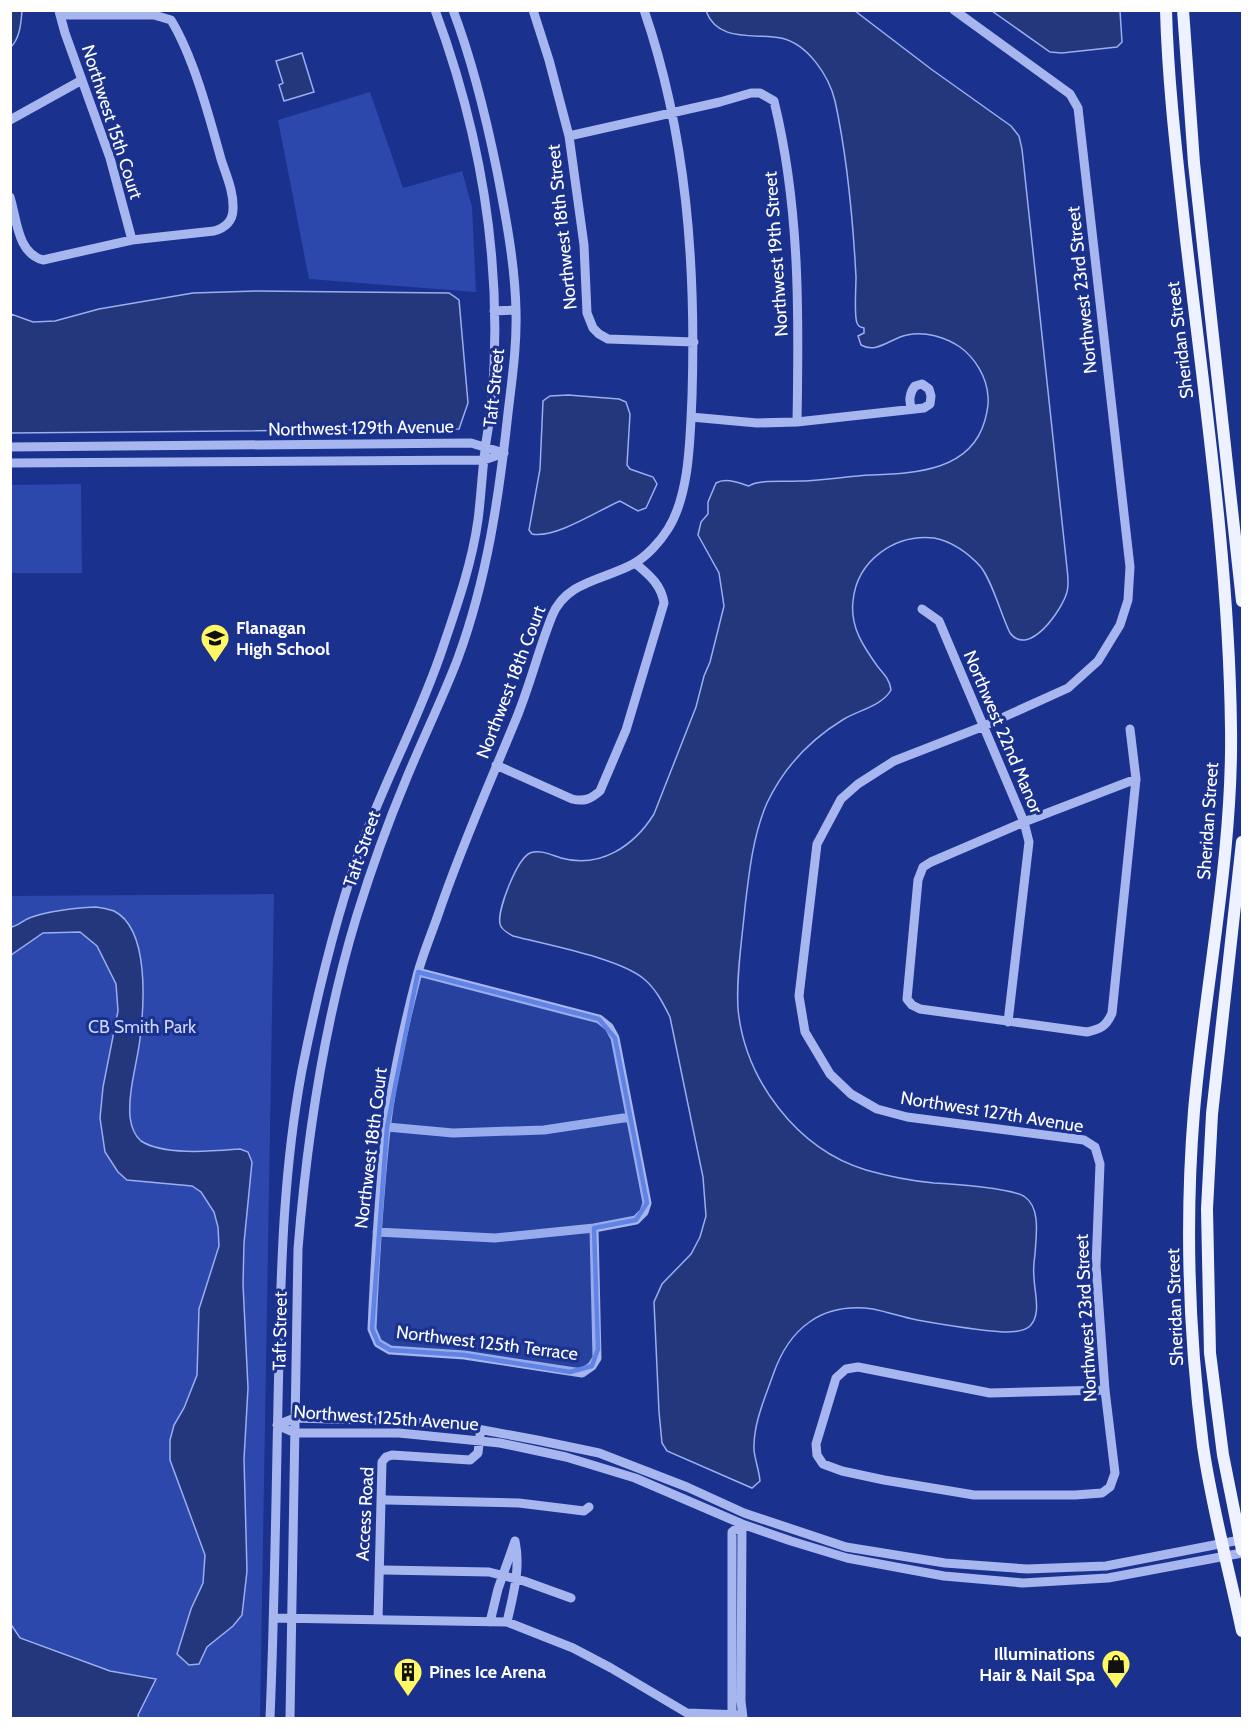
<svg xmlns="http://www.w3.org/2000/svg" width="1253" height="1729" viewBox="0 0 1253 1729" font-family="Cabin,sans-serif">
<rect width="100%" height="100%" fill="#1a318e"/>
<path fill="#2d48ac" d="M370 92 403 188 462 171 472 207 476 292 309 279 278 120Z
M81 484 82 573H11V485Z
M274 894 260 1718H11L10 896Z"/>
<path fill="#24367c" stroke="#9aaef0" stroke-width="1.5" d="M11 10 22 11C21 23 20 38 11 47Z
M706 11H855L931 69 1011 126 1019 136 1022 149 1067 568C1068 576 1069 585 1067 592 1062 610 1029 658 1010 633 1001 615 992 580 980 566 969 554 952 541 934 538 895 534 857 560 853 601 850 627 863 646 878 667 884 674 890 680 891 690 882 706 859 710 844 719 811 739 784 767 767 803 753 835 749 873 745 907 742 940 736 976 738 1009 745 1080 797 1149 866 1170 887 1176 912 1181 934 1183 952 1184 1013 1188 1025 1197 1041 1208 1036 1237 1035 1254 1034 1261 1033 1269 1034 1277 1034 1291 1042 1314 1030 1326 1023 1332 1012 1332 1003 1332 975 1330 945 1325 917 1320 902 1317 888 1312 873 1309 822 1302 789 1328 773 1375 765 1398 753 1424 754 1450 755 1460 759 1470 760 1481L752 1488 667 1451 662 1443 659 1412 654 1302 662 1284 691 1254 700 1237 706 1216 703 1177 670 1017C663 1003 656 989 644 979 619 958 547 945 513 936 508 933 501 930 500 924 497 910 517 859 530 853 540 849 551 855 561 858 600 869 634 846 654 814L696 707 704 676 710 662 724 606 719 573 698 535 701 522 708 514V502L716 483C726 477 739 483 749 486 759 479 785 482 798 481 822 481 847 476 871 475 916 473 971 471 985 420 987 412 989 405 988 397 987 377 975 358 960 347 945 337 925 331 907 335 891 338 877 354 861 345L858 336 864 333V328C860 327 859 327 857 323 854 317 856 286 856 277 853 221 847 156 835 101 829 76 808 44 781 38 754 33 718 43 706 11Z
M992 11H1120L1122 42 1117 47 1062 53 1050 52Z
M302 53 314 92 284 101 279 85 283 83 276 61Z
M257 291 449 293 459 300 468 403 459 429 11 433V314L33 322 55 321 99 309 193 293Z
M568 395 619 399 626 402 630 414 627 465 630 469 653 477 657 484 646 508 638 511 620 501C599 510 555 539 532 534L529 530 540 469 543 401 550 396Z
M96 907C101 908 109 909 114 911 150 929 144 1006 140 1039 137 1064 128 1091 130 1117 131 1125 134 1135 141 1141 164 1156 214 1151 240 1149L248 1152 252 1162 244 1243 243 1284 248 1388 244 1459 247 1571 242 1615 233 1626 207 1647 199 1664 189 1665 177 1654 191 1609 203 1583 205 1555 170 1460V1440L174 1425 184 1408 197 1375 199 1309 219 1246 218 1227 214 1212 201 1192 192 1186 127 1180 118 1172 105 1152 100 1118 103 1087 118 1011 116 984 97 946 80 932 43 933 11 955V927C19 926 24 919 32 917 53 910 74 908 96 907Z
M10 1623 20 1638 110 1671 156 1679 138 1715 139 1718H11Z"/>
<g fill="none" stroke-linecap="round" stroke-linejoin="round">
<path stroke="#a7b6ee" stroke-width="9" d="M533 10 549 60 569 136 584 245 587 313 593 328 599 334 608 339 694 342
M954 10 1070 94 1078 108 1130 567 1128 600 1120 625 1098 661 1068 688 984 726 894 761 858 784 841 799 817 844 799 996 805 1032 830 1074 851 1094 877 1109 907 1117 1084 1140 1095 1147 1100 1164 1096 1266 1105 1390 1115 1473 1110 1487 1102 1493 1075 1495H974L884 1480 842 1471 823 1464 817 1455 816 1444 836 1378 846 1369 858 1367 990 1393 1105 1390
M59 11 65 33 110 158 132 240
M10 120 82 80
M569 136 720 102 751 93H760L774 101C800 206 799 315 797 422
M10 197C17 219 17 253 43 260L132 240 214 231C225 228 233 221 233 209 234 192 226 175 221 159 209 116 194 58 171 20L154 15H61
M494 311 516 310
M691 417 757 423 797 422 924 408 930 404 931 396 929 389 922 384 915 386C910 392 908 401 912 409
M10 447 471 443 504 453
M10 463 484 460 504 453
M922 609 939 621 1024 822 1029 842 1008 1022
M1130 729 1136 779 1112 1013C1106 1027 1100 1029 1087 1032L920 1009 912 1005 907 999 918 880 923 867 931 862 1024 822 1136 779
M496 765 572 799C584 802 591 799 600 791L626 730 664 603C661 584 649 575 635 563
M387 1127 453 1133 544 1130 630 1117
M594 1228 597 1358 592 1366 582 1373 464 1355 390 1350 378 1343 372 1329C375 1262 379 1196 386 1130 392 1078 404 1026 417 976 422 956 431 935 438 915 460 850 488 787 514 724 529 689 538 651 552 616 566 581 604 580 633 564 646 557 660 542 668 529 690 494 690 437 692 397 696 266 687 135 644 10
M377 1232 495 1238 594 1228 636 1220 644 1212 647 1203 615 1038 609 1027 599 1019 418 972
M277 1425 295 1433H399L500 1443 566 1457 635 1478 742 1524 791 1541 847 1558 944 1576 1023 1583 1108 1578 1242 1553
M277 1425 295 1418 400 1421 456 1425 537 1440 599 1453 687 1487 744 1513 846 1547 945 1563 1027 1569 1106 1566 1240 1540
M386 1500 519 1503 584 1511 589 1507
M742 1524 741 1701 743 1718
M384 1570 489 1572 524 1581 571 1598
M274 1618 507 1622 573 1648 611 1668 687 1713 742 1715
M378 1620 382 1462 386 1457 392 1455 470 1460 478 1453 480 1435
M490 1622 498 1589 515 1541
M507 1622C513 1595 521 1569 515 1541
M270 1718C275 1599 276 1479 279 1359 281 1262 284 1166 302 1070 318 990 337 910 366 833 390 770 422 711 443 647 457 606 472 563 478 520 481 497 482 473 485 450 487 433 491 415 492 398 503 266 481 134 435 10
M290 1718 298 1249C307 1136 324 1023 357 915 371 870 387 825 405 782 422 740 442 700 458 658 487 579 499 497 508 413 512 379 517 346 516 311 515 264 506 218 497 171 486 117 473 63 453 10
M732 1718V1532L742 1524"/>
<path stroke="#eef1ff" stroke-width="12" d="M1166 10C1168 84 1177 158 1185 231 1204 396 1229 562 1231 728 1233 856 1205 984 1194 1111 1185 1221 1189 1337 1203 1446 1212 1508 1229 1570 1242 1631
M1183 10 1194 163 1242 601
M1242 842 1212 1114 1207 1209 1210 1353 1223 1455 1242 1550"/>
</g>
<path fill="#6183e4" fill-opacity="0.2" stroke="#6183e4" stroke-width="4.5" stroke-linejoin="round" d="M418 972 599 1019 615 1038 647 1203 636 1220 594 1228 598 1349 592 1366 570 1372 464 1355 390 1350 378 1343 372 1329 387 1127Z"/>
<defs>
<g id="school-pin" transform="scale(1.5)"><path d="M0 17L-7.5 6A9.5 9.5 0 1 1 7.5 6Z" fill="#fff764" stroke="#1a318e"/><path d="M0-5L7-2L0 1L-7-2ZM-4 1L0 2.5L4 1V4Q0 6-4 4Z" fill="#111"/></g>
<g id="shop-pin" transform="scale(1.5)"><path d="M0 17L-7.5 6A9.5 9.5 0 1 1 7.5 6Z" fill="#fff764" stroke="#1a318e"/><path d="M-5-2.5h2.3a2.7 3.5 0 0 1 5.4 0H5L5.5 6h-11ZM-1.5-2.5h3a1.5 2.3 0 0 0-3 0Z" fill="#111"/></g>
<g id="building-pin" transform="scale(1.5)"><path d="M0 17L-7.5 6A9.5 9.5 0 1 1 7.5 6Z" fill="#fff764" stroke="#1a318e"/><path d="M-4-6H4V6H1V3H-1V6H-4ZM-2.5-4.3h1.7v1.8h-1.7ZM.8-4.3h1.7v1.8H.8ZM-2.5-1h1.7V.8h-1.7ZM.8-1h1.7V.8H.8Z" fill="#111"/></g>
</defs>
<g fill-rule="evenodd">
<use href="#school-pin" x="215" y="638"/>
<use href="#shop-pin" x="1116" y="1664"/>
<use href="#building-pin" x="408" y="1672"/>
</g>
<g text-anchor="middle" stroke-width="6" stroke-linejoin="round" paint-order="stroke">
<g font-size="18" fill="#fff" stroke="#1a318e">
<text transform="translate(112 122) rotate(72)" y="6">Northwest 15th Court</text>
<text transform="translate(562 227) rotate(-96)" y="6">Northwest 18th Street</text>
<text transform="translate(776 254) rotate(-94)" y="6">Northwest 19th Street</text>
<text transform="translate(1082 290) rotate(-96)" y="6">Northwest 23rd Street</text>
<text transform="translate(1180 340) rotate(-97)" y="6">Sheridan Street</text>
<text transform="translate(494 388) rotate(-84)" y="6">Taft Street</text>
<text transform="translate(361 428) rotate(-1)" y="6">Northwest 129th Avenue</text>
<text transform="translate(511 682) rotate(-69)" y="6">Northwest 18th Court</text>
<text transform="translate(1003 732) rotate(67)" y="6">Northwest 22nd Manor</text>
<text transform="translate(1208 821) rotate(-86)" y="6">Sheridan Street</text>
<text transform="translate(362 849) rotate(-71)" y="6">Taft Street</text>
<text transform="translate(992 1112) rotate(9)" y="6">Northwest 127th Avenue</text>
<text transform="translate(371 1148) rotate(-83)" y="6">Northwest 18th Court</text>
<text transform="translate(1175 1307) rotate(-92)" y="6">Sheridan Street</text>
<text transform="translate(1086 1318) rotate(-93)" y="6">Northwest 23rd Street</text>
<text transform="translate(280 1331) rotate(-89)" y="6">Taft Street</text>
<text transform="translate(487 1343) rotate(7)" y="6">Northwest 125th Terrace</text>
<text transform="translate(386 1418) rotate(4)" y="6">Northwest 125th Avenue</text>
<text transform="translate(365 1514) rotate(-87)" y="6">Access Road</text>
</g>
<g font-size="18" font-weight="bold" fill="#fff" stroke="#1a318e" text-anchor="start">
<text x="236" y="634">Flanagan<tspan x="236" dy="21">High School</tspan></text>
<text x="1095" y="1660" text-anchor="end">Illuminations<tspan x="1095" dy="21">Hair &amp; Nail Spa</tspan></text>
<text x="429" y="1678">Pines Ice Arena</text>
</g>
<g font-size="18" fill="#cdd7fa" stroke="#1a318e">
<text x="142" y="1033">CB Smith Park</text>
</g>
</g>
<rect width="1253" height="1729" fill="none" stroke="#ffffff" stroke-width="24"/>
</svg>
